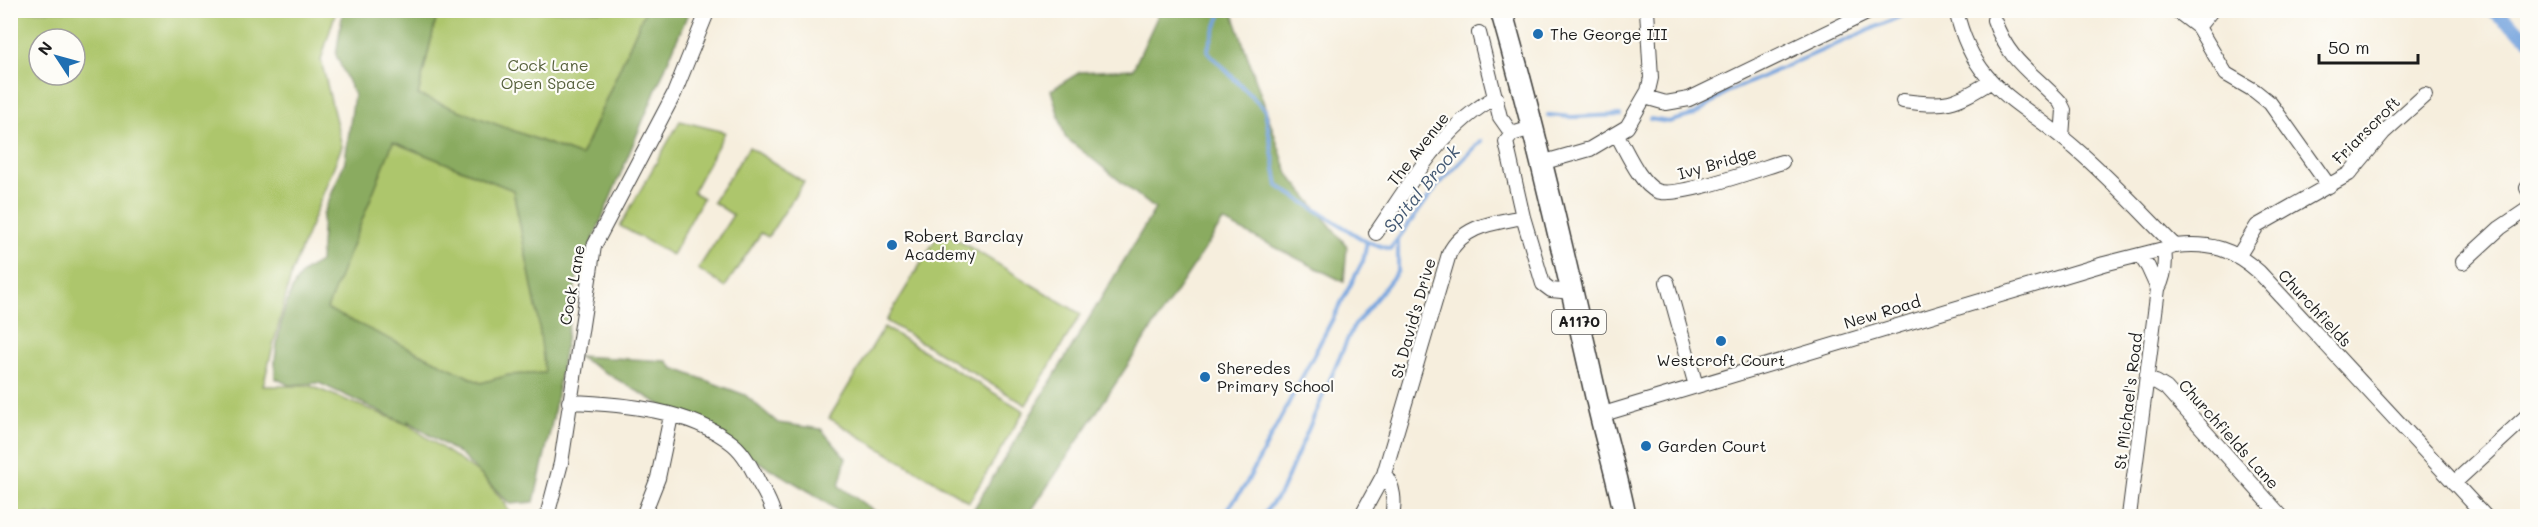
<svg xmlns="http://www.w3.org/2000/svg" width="2538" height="527" viewBox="0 0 2538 527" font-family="Mali,sans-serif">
<rect width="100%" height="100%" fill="#fdfcf7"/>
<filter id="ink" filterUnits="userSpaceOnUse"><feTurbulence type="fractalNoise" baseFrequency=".0167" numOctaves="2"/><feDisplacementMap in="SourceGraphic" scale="12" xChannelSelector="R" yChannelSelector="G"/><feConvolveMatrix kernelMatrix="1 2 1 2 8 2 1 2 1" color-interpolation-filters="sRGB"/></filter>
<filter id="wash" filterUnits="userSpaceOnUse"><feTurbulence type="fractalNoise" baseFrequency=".008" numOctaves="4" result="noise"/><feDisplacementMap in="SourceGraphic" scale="24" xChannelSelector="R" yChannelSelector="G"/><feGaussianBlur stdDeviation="1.35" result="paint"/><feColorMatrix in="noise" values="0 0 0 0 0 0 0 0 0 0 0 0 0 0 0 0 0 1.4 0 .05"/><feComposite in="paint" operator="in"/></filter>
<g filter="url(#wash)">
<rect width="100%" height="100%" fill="#f6eedd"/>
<path fill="#adc66c" stroke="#647144" stroke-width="1.5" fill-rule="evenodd" d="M10 11H336L321 60 342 146 292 272 263 386H311L409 425 481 475 505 503 510 516H11ZM39 39H75V75H39Z
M438 11H645L581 156 418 95Z
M680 121 725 132 693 192 703 198 672 255 620 226Z
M393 142 513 190 537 311 546 373 509 375 481 383 326 309Z
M749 147 804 182 768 237 761 233 725 287 698 269 733 215 713 202Z
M941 230 1081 314 1026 405 886 321Z
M884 327 1024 411 969 502 829 418Z"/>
<path fill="#8aab60" stroke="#53643e" stroke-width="1.5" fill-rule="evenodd" d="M343 11H438L418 95 581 156 645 11H689L576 280 553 418 534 502 510 504 461 455 408 421 409 425 319 383 289 385 275 378C273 352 284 295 301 275 305 269 314 266 320 262L323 215 345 161 354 95 336 55ZM393 142 513 190 537 311 545 373 509 375 481 383 327 309Z
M1160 11H1232L1288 174 1347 246 1344 282 1223 221 1028 516H845L812 493 577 356 667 361 673 368 745 395 778 423 821 429 846 458 839 486 877 513 972 512 1155 209 1065 137 1051 90 1080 72 1133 69Z"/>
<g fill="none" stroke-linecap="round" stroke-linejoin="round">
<path stroke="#76a4de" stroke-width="4" d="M1222 10 1207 51 1265 110 1278 186 1367 242 1390 249 1438 185 1481 141
M10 23 15 10
M1548 115 1572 117 1620 115
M1650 119 1668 122 1694 115 1727 92 1915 10
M1222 516 1245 486 1363 261 1367 242
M1262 516 1281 492 1352 329 1398 271V239"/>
<path stroke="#76a4de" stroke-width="14" d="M2492 10 2528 38"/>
</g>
</g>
<g filter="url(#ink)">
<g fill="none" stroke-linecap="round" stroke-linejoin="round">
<g stroke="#3d3c39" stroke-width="16">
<path id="minor" d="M1956 10C1974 91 2021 100 2076 149 2111 179 2142 213 2175 246 2211 242 2233 249 2259 272L2485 516
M2176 10 2198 27 2226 74 2255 91 2270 103 2329 186
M1994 20C2009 62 2032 72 2060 102L2064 110 2062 137
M2198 27 2212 10
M1479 33 1500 117 1512 134
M1645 97 1666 103 1689 99 1873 10
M1903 101C1945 107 1955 104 1990 82
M1532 128 1512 134 1506 142 1523 217 1543 284 1551 290 1572 292
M1617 135C1626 150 1640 184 1657 191 1676 199 1759 169 1782 162
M1541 163 1590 149 1627 127 1648 91 1651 78 1647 10
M2527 188 2528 190
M1376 233C1410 184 1442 126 1496 97
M2140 255 2148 267 2158 289
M2239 255 2257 226 2349 174 2384 132 2425 95
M2463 262 2500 228 2528 209
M1667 282 1696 386
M2147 380 2156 382 2166 388 2281 516
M569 402C622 404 690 409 733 444 745 454 752 469 759 483 765 493 772 505 774 516
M1600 415 2104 264 2175 246
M2454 483 2528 415
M547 516 561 463 594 246 674 94 708 10
M643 516 658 478 671 416
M1361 516 1384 474
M1392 516C1395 503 1394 485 1384 474L1449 254C1463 225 1494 223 1523 217
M2129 516 2158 289C2165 276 2166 263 2164 249"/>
</g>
<g stroke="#3d3c39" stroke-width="24">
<path id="primary" d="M1501 10C1537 137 1566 264 1595 392 1604 434 1617 474 1625 516"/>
</g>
<use href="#minor" stroke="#fff" stroke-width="14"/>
<use href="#primary" stroke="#fff" stroke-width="21"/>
</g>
</g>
<g fill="#1f6fb2" stroke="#fdfcf7" stroke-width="2">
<circle cx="1538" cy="34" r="6"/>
<circle cx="892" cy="245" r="6"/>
<circle cx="1721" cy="341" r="6"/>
<circle cx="1205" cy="377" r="6"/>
<circle cx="1646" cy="446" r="6"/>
</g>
<g text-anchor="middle" stroke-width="4.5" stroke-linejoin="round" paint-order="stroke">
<rect fill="#fdfcf7" stroke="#605f5e" stroke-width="1.5" x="1552" y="310" width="54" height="24" rx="4.5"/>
<g font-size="15" font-weight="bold" fill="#1c1c1c">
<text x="1579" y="327">A1170</text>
</g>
<g font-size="16" fill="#1c1c1c" stroke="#fdfcf7" text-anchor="start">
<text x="1550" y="40">The George III</text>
<text x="904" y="242">Robert Barclay<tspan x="904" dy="18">Academy</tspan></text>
<text x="1721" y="366" text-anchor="middle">Westcroft Court</text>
<text x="1217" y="374">Sheredes<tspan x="1217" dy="18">Primary School</tspan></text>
<text x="1658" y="452">Garden Court</text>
</g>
<g font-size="16" fill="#56603c" stroke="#fdfcf7">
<text x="548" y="71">Cock Lane<tspan x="548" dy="18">Open Space</tspan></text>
</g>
<g font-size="16" fill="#1c1c1c" stroke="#fdfcf7">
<text transform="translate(2366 130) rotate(-45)" y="6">Friarscroft</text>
<text transform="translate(1418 149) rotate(-52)" y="6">The Avenue</text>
<text transform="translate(1717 163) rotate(-16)" y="6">Ivy Bridge</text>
<text transform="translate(572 285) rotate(-80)" y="6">Cock Lane</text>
<text transform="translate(2315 308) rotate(47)" y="6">Churchfields</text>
<text transform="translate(1882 312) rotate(-17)" y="6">New Road</text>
<text transform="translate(1413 318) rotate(-74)" y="6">St David's Drive</text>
<text transform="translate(2128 401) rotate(-83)" y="6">St Michael's Road</text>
<text transform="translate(2229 434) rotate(48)" y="6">Churchfields Lane</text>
</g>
<g font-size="18" font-style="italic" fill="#445973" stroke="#fdfcf7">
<text transform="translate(1422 189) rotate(-50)" y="6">Spital Brook</text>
</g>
</g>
<rect width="2538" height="527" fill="none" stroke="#fdfcf7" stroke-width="36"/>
<g transform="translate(57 57) rotate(306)"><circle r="28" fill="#fdfcf7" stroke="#a3a29f" stroke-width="1.5"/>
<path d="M0-4.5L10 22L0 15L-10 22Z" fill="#1f6fb2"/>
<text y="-9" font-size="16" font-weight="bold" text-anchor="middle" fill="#1c1c1c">N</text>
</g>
<path d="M2319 54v9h99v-9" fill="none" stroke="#1c1c1c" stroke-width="3"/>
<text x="2328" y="54" font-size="18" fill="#1c1c1c" stroke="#fdfcf7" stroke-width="4.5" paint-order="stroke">50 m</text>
</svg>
